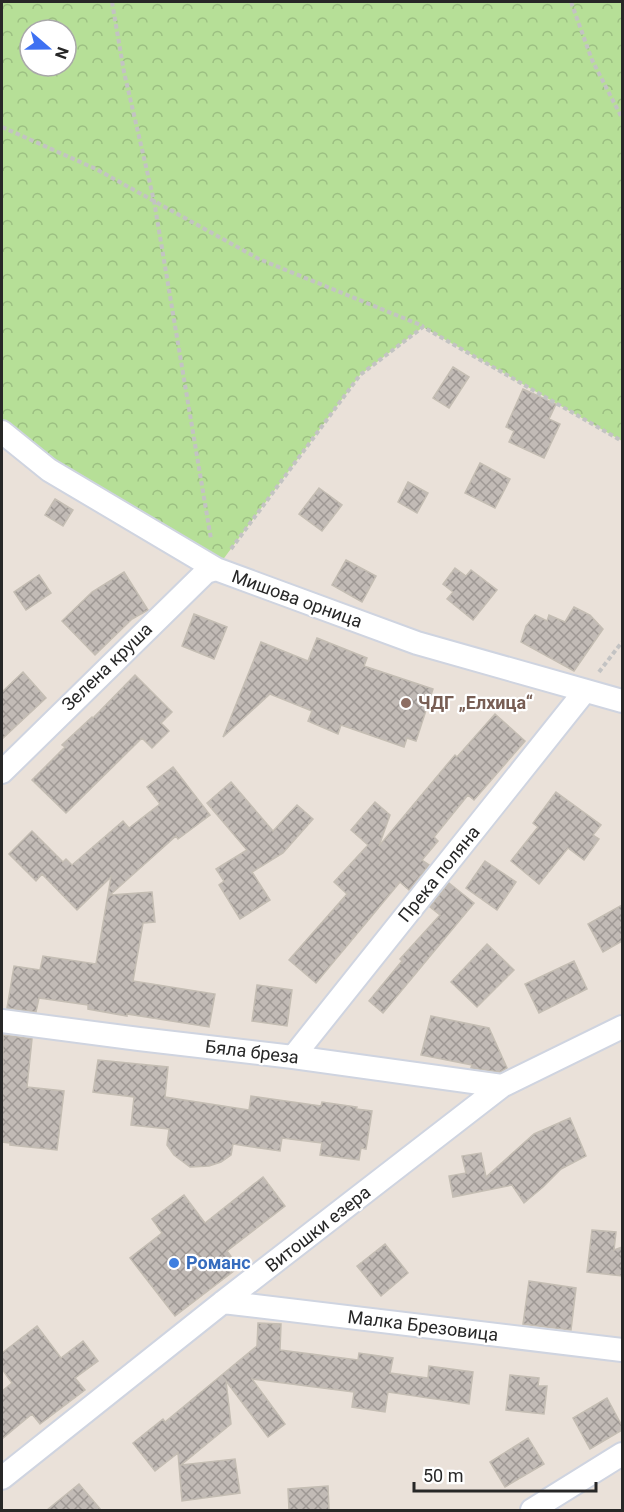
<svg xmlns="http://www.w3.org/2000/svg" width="624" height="1512" viewBox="0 0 624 1512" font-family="Roboto,sans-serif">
<defs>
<pattern id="forest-crowns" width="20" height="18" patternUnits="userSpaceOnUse" patternTransform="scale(1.5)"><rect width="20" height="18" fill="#b6df97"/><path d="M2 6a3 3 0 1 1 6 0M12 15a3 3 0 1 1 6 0" fill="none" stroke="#9cbf82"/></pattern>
<pattern id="building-cross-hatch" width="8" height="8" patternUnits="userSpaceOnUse" patternTransform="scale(1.5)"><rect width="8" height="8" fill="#c2bbb6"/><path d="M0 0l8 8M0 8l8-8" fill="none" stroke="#9e9894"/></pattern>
</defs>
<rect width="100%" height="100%" fill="#eae1d9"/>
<path fill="url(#forest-crowns)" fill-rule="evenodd" d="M2 2H622V441L423 327 360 375 216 569 2 432ZM30 30H66V66H30Z"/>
<path fill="url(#building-cross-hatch)" stroke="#c4bdb3" stroke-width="1.5" d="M453 367 469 377 449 408 433 398Z
M523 389 556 404 549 419 560 424 544 458 509 442 514 431 506 427Z
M480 463 510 479 495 508 465 493Z
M408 482 428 493 417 513 398 502Z
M319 488 342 505 322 531 299 514Z
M55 499 73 510 63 526 45 515Z
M346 560 376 576 362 602 332 585Z
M455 568 466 576 471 570 497 590 473 620 447 599 453 592 443 584Z
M124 572 148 610 132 619 95 655 62 621 92 592Z
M39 575 51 593 26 610 14 592Z
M574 607 590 615 603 629 574 671 521 642 526 626 535 615 547 621 549 615 565 622Z
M194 614 227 627 214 659 182 646Z
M317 638 367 658 364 666 433 689 416 741 407 738 404 747 341 725 338 734 308 721 312 711 270 694 223 737 261 642 308 661Z
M23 672 46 698 2 739V692Z
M135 675 172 712 161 723 169 731 152 748 142 738 66 813 32 780 65 747 62 745 92 717 93 718Z
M495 714 525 741 474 800 468 795 434 837 438 841 422 860 429 865 409 890 400 882 316 983 289 960 347 894 334 882 368 845 351 830 375 802 390 815 379 846 455 755 457 757Z
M173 767 210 815 178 839 176 836 110 895 152 892 155 922 143 923 133 981 215 994 209 1027 127 1014V1016L88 1009V1005L39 998 36 1012 7 1008 14 966 40 970 43 956 96 964 111 877 77 910 42 874 36 881 9 854 32 831 63 862 66 859 72 865 123 821 129 828 160 804 147 787Z
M231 782 273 831 297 805 313 819 283 853 252 872 270 900 240 919 219 885 224 881 216 869 247 850 207 803Z
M556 792 601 825 593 835 599 839 584 860 568 848 539 884 511 861 538 827 533 823Z
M485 861 516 882 497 910 466 888Z
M449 883 474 903 383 1013 369 1001 402 961 400 959 440 915 430 907Z
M622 905V941L603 952 588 924Z
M487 944 514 970 477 1007 451 982Z
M574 961 587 989 539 1013 525 984Z
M257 985 292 990 287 1026 252 1021Z
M431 1016 489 1028 507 1068 500 1072 471 1068 472 1065 421 1055Z
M3 1035 32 1039 27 1087 64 1091 57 1150 10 1145V1143L2 1142Z
M98 1060 168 1067 165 1097 249 1110 251 1096 321 1106 322 1102 357 1107 356 1109 372 1111 366 1149 361 1148 359 1160 320 1155 322 1143 282 1138 280 1151 233 1144 231 1155 221 1162 209 1166 190 1167 174 1155 167 1145 169 1129 131 1125 134 1097 93 1092Z
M570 1118 586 1156 561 1169 543 1187 524 1203 512 1185 453 1197 449 1176 466 1173 462 1156 481 1153 486 1177 534 1134Z
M263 1177 285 1206 227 1251 239 1267 175 1316 130 1258 162 1233 152 1219 184 1195 205 1223Z
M592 1230 616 1232 614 1250 622 1247V1276L587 1272Z
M385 1244 408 1273 381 1296 357 1266Z
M529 1281 576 1288 571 1330 523 1324Z
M258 1323 281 1324 280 1350 358 1360 359 1353 393 1358 390 1373 428 1378 429 1366 473 1372 469 1404 388 1392 385 1412 352 1407 354 1392 252 1379 285 1424 268 1437 226 1381 231 1424 181 1465 235 1459 240 1493 182 1501 178 1453 155 1471 133 1443 163 1419 165 1422 257 1346Z
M37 1326 61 1358 83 1341 98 1361 75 1378 85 1390 40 1424 32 1414 2 1439V1391L12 1383 2 1369V1353Z
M510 1375 539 1378 538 1386H547L544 1414 506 1410Z
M607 1398 622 1426V1430L590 1449 573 1418Z
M528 1438 544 1464 505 1487 490 1462Z
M79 1484 101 1510H47Z
M328 1486 329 1510H289L288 1489Z"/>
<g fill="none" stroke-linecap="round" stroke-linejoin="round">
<g stroke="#cfd4e0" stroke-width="26">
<path id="street" d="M2 432 49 470 216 569 417 643 622 701
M2 772 206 572 216 569
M2 1021 139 1039 293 1057 502 1086
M293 1057 585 691
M223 1302 622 1350
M2 1478 223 1302 502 1086 622 1027
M532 1510 622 1454"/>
</g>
<path stroke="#c3c3c3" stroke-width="4" stroke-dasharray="4.5 3" stroke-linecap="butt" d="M112 2 124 72 154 201 211 539
M571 2 592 60 622 118
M2 127 96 169 259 259 423 326
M231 549 360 375 423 327 622 441
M599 672 622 642"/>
<use href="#street" stroke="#fff" stroke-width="22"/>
</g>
<circle fill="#8d6e63" stroke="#fff" stroke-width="2" cx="406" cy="703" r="6"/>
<circle fill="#3f7fe0" stroke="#fff" stroke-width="2" cx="174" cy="1263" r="6"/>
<g text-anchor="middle" stroke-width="4.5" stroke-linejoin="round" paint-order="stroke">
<g font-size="18" fill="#272727" stroke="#fff">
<text transform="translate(297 599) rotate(20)" y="6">Мишова орница</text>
<text transform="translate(107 667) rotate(-44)" y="6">Зелена круша</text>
<text transform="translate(439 874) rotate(-51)" y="6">Прека поляна</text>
<text transform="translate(252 1052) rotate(7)" y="6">Бяла бреза</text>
<text transform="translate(318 1229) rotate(-38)" y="6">Витошки езера</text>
<text transform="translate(423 1326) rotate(7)" y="6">Малка Брезовица</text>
</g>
<g font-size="18" font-weight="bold" fill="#785e54" stroke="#fff" text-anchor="start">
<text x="418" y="709">ЧДГ „Елхица“</text>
</g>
<g font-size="18" font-weight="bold" fill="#366cbe" stroke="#fff" text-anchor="start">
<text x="186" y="1269">Романс</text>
</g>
</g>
<rect width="624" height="1512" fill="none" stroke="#272727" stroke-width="6"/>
<g transform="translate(48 48) rotate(110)"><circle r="28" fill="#ffffff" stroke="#a9a9a9" stroke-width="1.5"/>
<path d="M0-4.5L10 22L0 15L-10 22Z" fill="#3e71f2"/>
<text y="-9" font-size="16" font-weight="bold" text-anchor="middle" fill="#272727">N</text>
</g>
<path d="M414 1482v9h182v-9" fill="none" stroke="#272727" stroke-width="3"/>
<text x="423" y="1482" font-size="18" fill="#272727" stroke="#ffffff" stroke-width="4.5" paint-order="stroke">50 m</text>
</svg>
